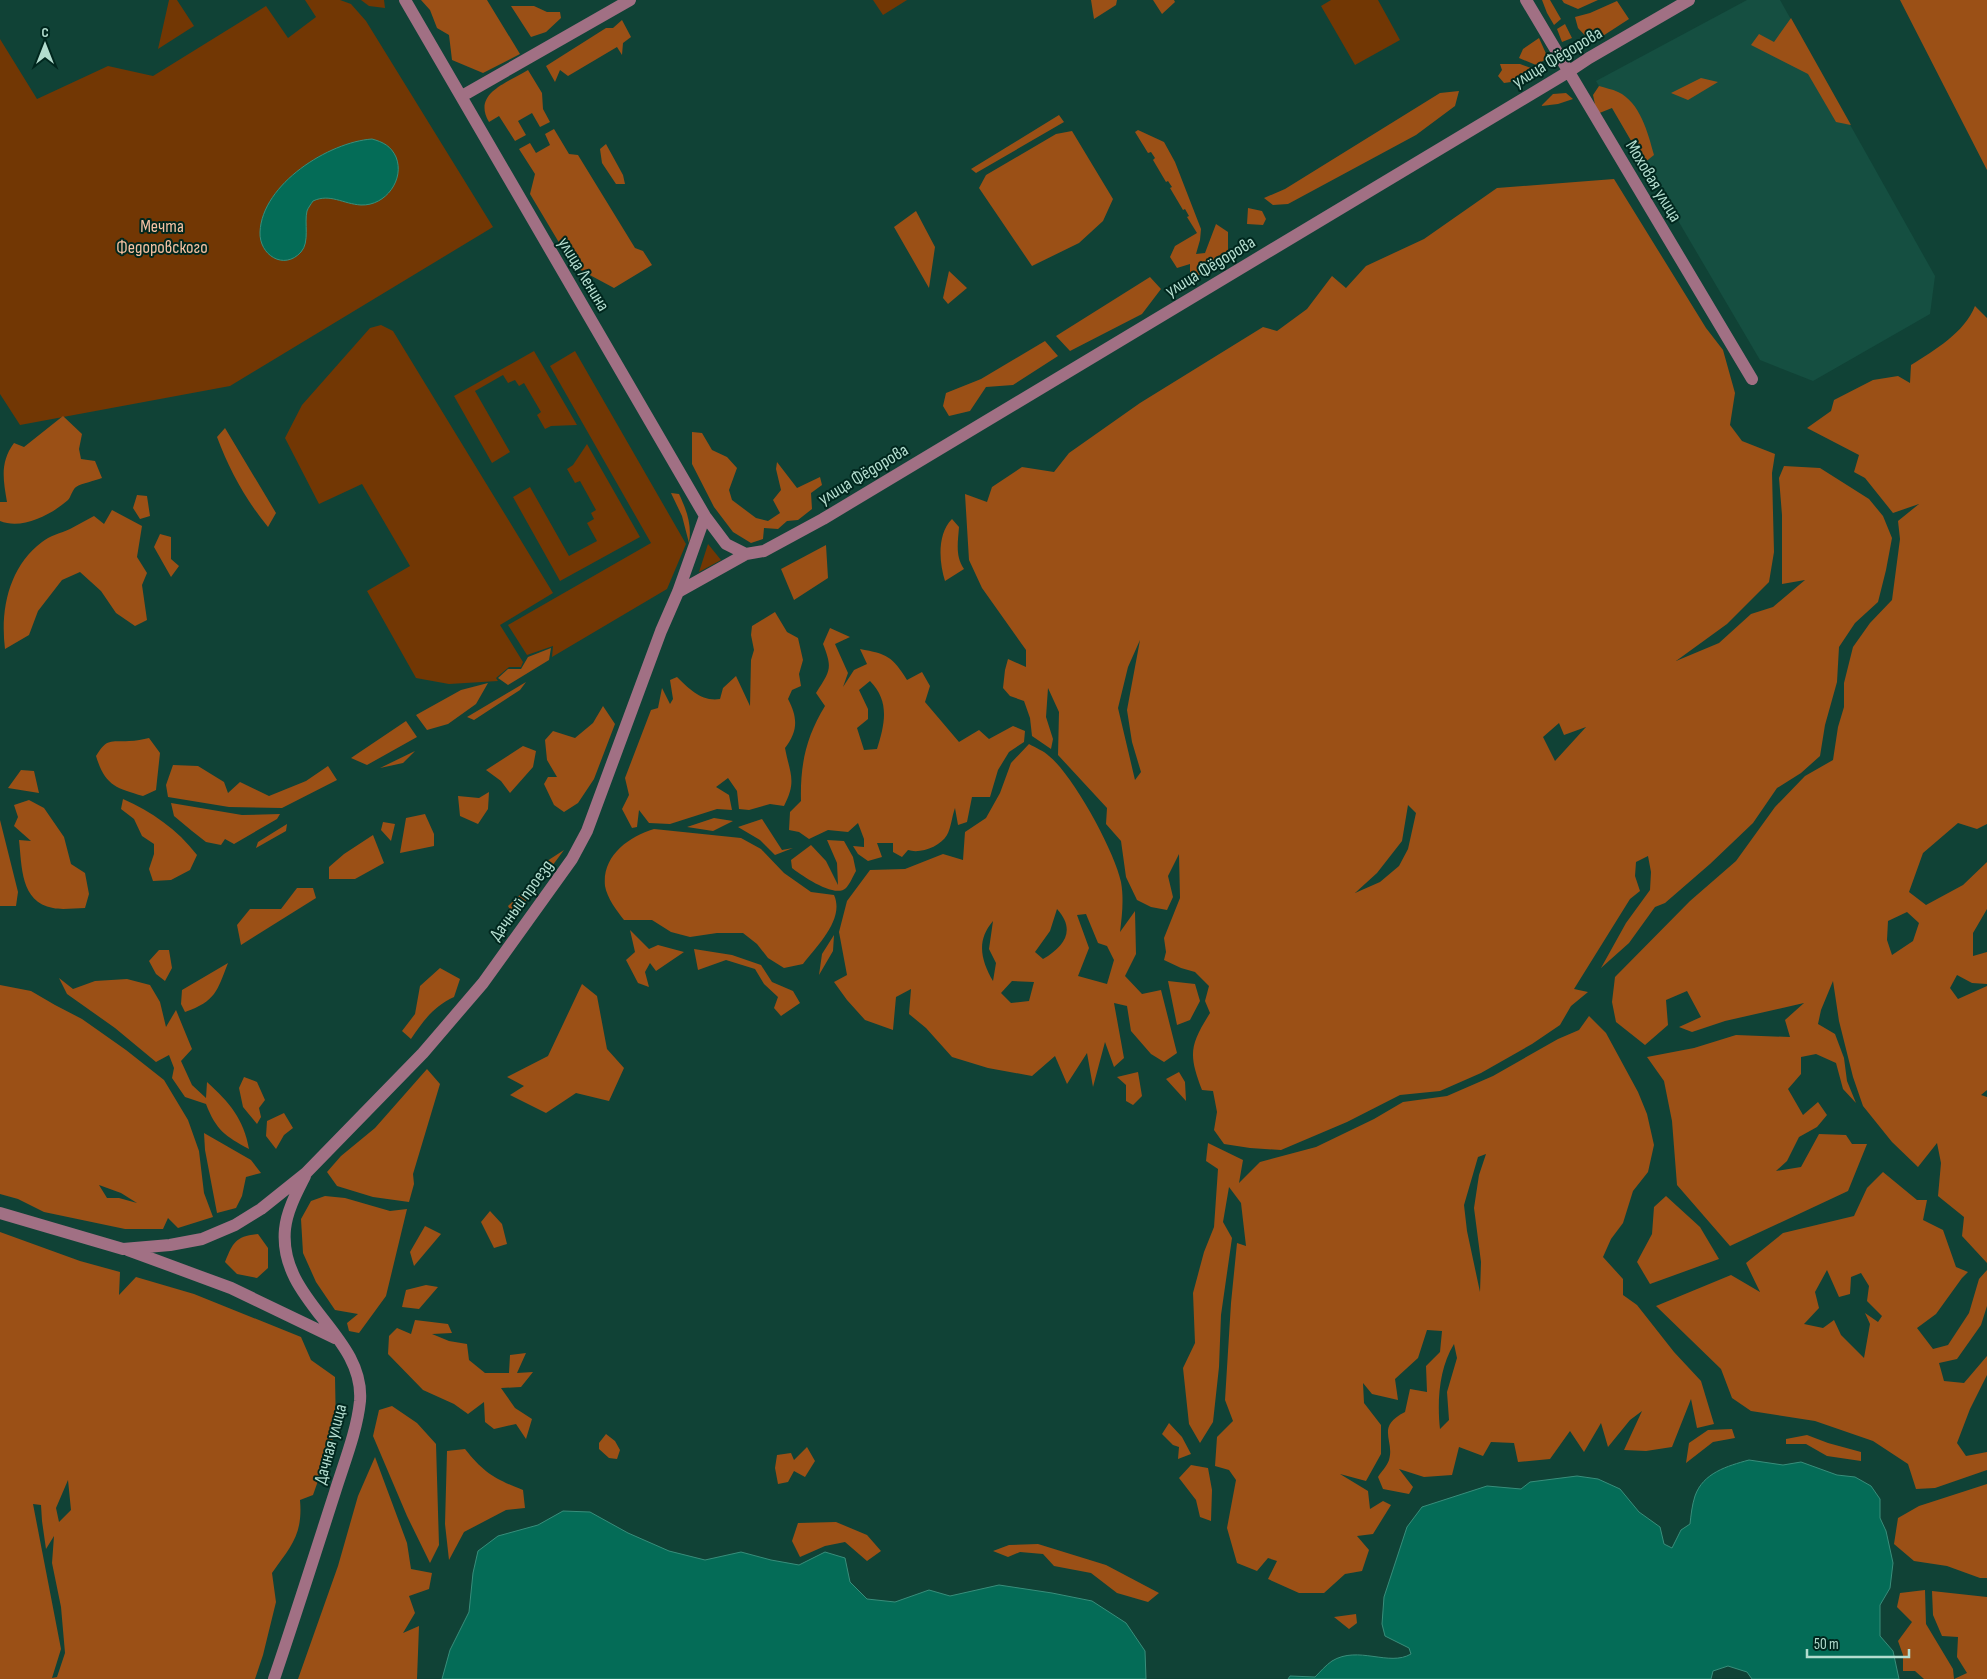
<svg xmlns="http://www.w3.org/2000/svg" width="1987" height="1679" viewBox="0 0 1987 1679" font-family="'Sofia Sans Condensed',sans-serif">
<rect width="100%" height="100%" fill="#104236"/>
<path fill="#154f41" d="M1747 0H1780L1935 276 1930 314 1813 381 1760 360 1596 81Z"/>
<path fill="#723704" d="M169 0H177L194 26 158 49Z
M305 0H340L351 4 366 21 493 227 230 386 20 425 0 394V39L37 99 108 66 153 76 266 6 288 38 316 17Z
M361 0H384L385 8 369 6Z
M873 0H907L883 15Z
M1331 0H1378L1400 40 1355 65 1321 6Z
M381 325 393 331 553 593 500 625 523 662 521 667H509L496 678 498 681 449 684 416 678 367 591 410 566 362 484 319 504 285 438 302 405 370 328Z
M534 351 577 425 551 426 545 429 537 415 541 412 524 383 519 386 515 380 508 383 503 375 475 391 510 452 492 463 454 396Z
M575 351 686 544 667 589 552 657 553 646 527 655 508 625 651 543 550 366Z
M587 444 640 537 560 581 513 497 530 487 569 556 597 541 587 523 594 519 591 513 596 510 580 481 575 483 567 469 573 465Z
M708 544 721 560 699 572Z"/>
<path fill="#9b5016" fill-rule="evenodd" d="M421 0H487L520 54 483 73 452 60 449 35 437 28 430 10Z
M1091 0H1117L1116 5 1094 19Z
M1153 0H1174L1175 2 1162 14Z
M1542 0H1550L1561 19 1554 25 1547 13Z
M1562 0H1598L1578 9 1564 3Z
M1900 0H1987V170Z
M1617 1 1629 19 1592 43 1578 28 1575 17 1590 13Z
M511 6H534L547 12H560L561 18 546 32 531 37Z
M1791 18 1851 125 1836 122 1808 74 1751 45 1759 34 1774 42Z
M622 20 631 37 623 43 622 55 617 47 568 76 560 70 555 82 546 66 606 28H613Z
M1565 24 1572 38 1562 42 1557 29Z
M1539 38 1548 58 1536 65 1519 58 1523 49Z
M1500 64H1520L1531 68 1511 82 1504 83 1498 76 1502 70Z
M528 70 542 93 543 109 550 122 540 127 532 113 518 121 526 135 515 141 499 116 489 122C472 93 507 83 528 70Z
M1701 78 1718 82 1688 100 1671 93Z
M1599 86C1605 88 1612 89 1618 92 1640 102 1648 133 1654 155L1644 163 1612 108 1597 114 1593 95Z
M1459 91 1455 106 1416 135 1288 204 1273 205 1264 198 1285 189 1440 93Z
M1566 93 1573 99 1558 104 1541 106 1553 94Z
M1059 115 1064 122 976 173 971 169Z
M554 129 569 154 578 155 635 248 643 251 652 265 614 288 573 266 530 194 535 174 519 149 530 143 536 153 550 145 545 134Z
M1138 130 1164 142 1175 162 1201 229 1200 240 1196 254 1205 253 1216 224 1228 232V258L1206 273 1190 278V264L1177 268 1170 257 1175 246 1197 233 1187 217 1189 216 1185 209 1183 210 1170 188 1172 187 1168 181 1166 182 1153 160 1155 158 1151 152 1148 153 1135 132Z
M1072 131 1113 199 1103 221 1079 243 1032 266 979 188 986 175 1056 134Z
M606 144 623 175 625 184H616L602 163 600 149Z
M1614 179 1706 328 1723 350 1735 393 1730 425 1742 441 1775 454 1772 473 1774 552 1769 582 1727 624 1676 661 1719 643 1751 614 1773 607 1805 580 1782 584V515L1779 478 1784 466 1820 468 1869 499 1883 516 1892 538 1886 570 1878 602 1855 623 1839 647 1837 682 1825 725 1820 756 1801 773 1777 788 1753 823 1710 864 1665 903 1655 907 1629 943 1601 968 1626 923 1650 890 1651 872 1648 856 1636 862 1635 876 1640 891 1630 899 1574 989 1588 992 1571 1006 1560 1025 1532 1044 1481 1073 1440 1091 1400 1095 1347 1122 1281 1150 1250 1148 1224 1144 1214 1130 1217 1112 1213 1091 1202 1090C1188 1054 1190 1045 1210 1013L1205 1001 1209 986 1195 972 1181 968 1164 960 1166 952 1164 938 1180 898 1179 854 1168 876 1173 897 1167 910 1151 907 1137 900 1126 877 1121 841 1106 824 1107 808 1058 755 1059 712 1048 688 1046 717 1053 739 1051 749 1032 736 1030 718 1024 701 1010 696 1003 688 1005 670 1008 659 1026 667V650L982 588 969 560 965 494 987 502 992 487 1022 467 1054 472 1069 453 1140 403 1263 327 1277 331 1307 309 1332 276 1346 288 1366 266 1424 239 1497 188ZM1140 640 1127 710 1132 742 1141 772 1135 780 1118 708 1128 667ZM1559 723 1564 735 1586 727 1555 761 1543 737ZM1408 805 1416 813 1408 849 1399 866 1380 882 1355 893 1377 873 1402 841Z
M1248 208 1262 211 1266 219 1263 225 1247 224Z
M916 211 935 247 929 288 894 227Z
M949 271 967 288 948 304 943 298Z
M1150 277 1161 289 1142 314 1070 351 1056 336Z
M1975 306 1987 318V824L1977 829 1958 823 1923 853 1909 892 1926 905 1963 885 1987 862V909L1973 933V956L1987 952V984L1972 983 1957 975 1950 988 1958 999 1987 986V1090L1981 1095 1987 1097V1263L1962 1236 1964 1217 1938 1196 1941 1163 1937 1143 1918 1167 1892 1142 1863 1106 1853 1077 1839 1021 1833 981 1821 1010 1818 1024 1835 1034 1844 1058 1847 1081 1856 1103 1843 1089 1836 1063 1816 1054 1801 1057V1074L1788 1089 1803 1115 1818 1102 1827 1115 1817 1127 1799 1137 1787 1161 1776 1171 1801 1167 1819 1134 1846 1135 1852 1144H1867L1848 1191 1730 1246 1677 1185 1672 1121 1664 1081 1647 1057 1694 1048 1736 1035 1790 1037 1785 1020 1804 1003 1725 1021 1692 1032 1679 1027 1701 1017 1687 991 1666 1000 1668 1025 1645 1045 1616 1022 1612 1002 1615 977 1690 901 1736 861 1775 807 1805 776 1833 760 1838 727 1844 707V683L1853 647 1870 623 1892 600 1900 539 1898 521 1919 504 1893 513 1865 478 1854 472 1859 455 1807 428 1831 411 1834 400 1873 380 1898 376 1910 383 1911 365C1935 350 1964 333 1975 306ZM1907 912 1919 923 1913 941 1892 955 1887 940 1888 921Z
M1045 341 1058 356 1013 385 986 387 970 411 949 416 943 406 946 393 981 379Z
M63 416 82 434 79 449 81 459 95 461 102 478C95 481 82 483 76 487 72 490 71 497 68 500 51 515 22 530 0 521V502H7C3 479 0 462 14 443L24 447Z
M225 428 276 513 268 527C245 499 229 469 217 437Z
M692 432 702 433 712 450 727 457 737 468 729 490 732 500 756 518 768 521 780 513 773 500 781 490 776 469 777 462 797 488 820 477 822 485 811 493 812 509 798 520 787 521 778 529 764 528 763 539 751 543 733 532 714 507 692 464Z
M671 493 679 494C687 511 692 525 689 543L682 516Z
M137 495 147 496 150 516 140 519 133 508Z
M112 510 142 526 137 557 147 573 142 585 147 620 135 626 116 613 101 591 80 572 62 580 38 611 29 635 5 649C0 609 9 567 42 542 49 536 61 533 70 529 78 525 86 520 94 516L104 524Z
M952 519 959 527C958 542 955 556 964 569L945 581C939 562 937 534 952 519Z
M160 534 171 537V559L179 566 171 577 154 547Z
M826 545 828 578 794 600 781 569Z
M775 612 787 632 798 638 803 660 799 674 801 686 792 690 788 699C798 718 798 731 785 748 790 774 797 781 784 806L770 804 749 810 739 809 737 791 728 778 716 787 729 795 732 810 717 809 670 824 649 823 639 810 637 827 632 828 622 809 629 795 625 778 651 710 658 708 662 688 670 704 673 699 670 680 677 677C689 689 702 702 720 699L723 688 736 676 750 706 751 660 754 650 751 635 752 626Z
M830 628 850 637 835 644 848 673 843 687 854 670 867 664 860 649C887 654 892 656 907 680L922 672 930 686 925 702 959 742 979 730 989 739 1013 726 1025 731 1024 742 1009 752 998 770 990 797H972L967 822 958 825 955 808C952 816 951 828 947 835 940 847 920 854 908 850L902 857 893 852V843H877L882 857 868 861 858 854 853 846 864 847V839L858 823 848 832 828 830 809 839 799 832 789 830 790 812 801 801C800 765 806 737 825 706L816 693C830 671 833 669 823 644ZM870 681C890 701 885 724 877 749L864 750 857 728 868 719V709L859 690Z
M551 648 549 660 508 685 498 678 508 669H521L528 657Z
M526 682 520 690 474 720 467 717Z
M488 683 476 704 448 724 427 730 416 715 461 690Z
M603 706 615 724 594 779 578 803 564 812 554 805 544 784 548 777H557L547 760 545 740 553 731 575 738 593 723Z
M406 721 417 737 367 765 351 758Z
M149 738 160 753 156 790 143 796C115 788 105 785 96 756 107 738 110 742 129 741 136 741 143 739 149 738Z
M1029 744C1036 748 1044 751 1049 756 1073 775 1115 852 1121 882 1124 899 1122 916 1120 932L1135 911 1136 954 1125 976 1142 994 1161 990 1177 1053 1164 1062 1151 1054 1131 1031 1127 1006 1114 1003 1124 1058 1114 1067 1105 1042 1093 1087 1087 1053 1067 1084 1055 1056 1032 1076 988 1068 952 1057 926 1028 909 1014 911 989 896 997 893 1030 865 1020 847 1000 834 982 847 975 839 932 847 901 870 870 905 869 943 854 963 860 965 832 986 818 1000 793 1011 763ZM1057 909C1076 930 1065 946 1043 959L1035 952 1050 931ZM1086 914 1098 943 1107 946 1114 960 1107 984 1078 976 1089 948 1077 915ZM993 921 989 949 996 963 993 981C981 960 976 941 993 921ZM1012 981 1034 982 1029 1001 1011 1003 1001 993Z
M523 746 536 751 533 767 510 793 501 781 486 770Z
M415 751 403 763 380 768Z
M173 765 198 766 224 782 228 793 240 782 269 796 306 781 328 766 337 780 282 808 229 807 168 797 166 785Z
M21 770 34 771 39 793 8 788Z
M489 792 488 809 478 824 460 816 458 796 479 798Z
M123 799C152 812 177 829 197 855L190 870 171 880 153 881 149 869 154 854V844L142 836 134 819 121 809Z
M29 800 44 808 64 837 71 864 85 873 89 894 85 908C75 908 62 910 53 908 20 902 22 866 19 840L31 841 14 826 18 817 14 805Z
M171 803 242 815 280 814 277 819 234 844 225 839 221 845 206 842 192 831 174 816Z
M425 814 434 834V846L400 853 406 818Z
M714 818 733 821 713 831 687 827Z
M762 819 782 850 793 848 775 855 760 840 738 827Z
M0 820 18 892 16 906H0Z
M383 822 395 824 391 841 381 830Z
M287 824 286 831 256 848 258 842Z
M654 829 741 838 761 849 784 873 811 892 834 895C845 919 817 946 803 964L784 968 768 958 757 944 743 933H717L690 937 671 932 652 920H624C617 911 607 898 605 886 602 856 628 837 654 829Z
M373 835 384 863 355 879H329V867L344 854Z
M827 840 844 841 853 857 856 871C853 876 850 884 846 888 835 899 801 875 792 868L791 860 811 845 826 861 838 885 837 863Z
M564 850 514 917 508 906 533 883 544 863Z
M297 888H313L316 898 241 945 237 925 250 909H281Z
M630 930 649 949 658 945 684 952 656 971 650 963 645 972 649 987 638 983 626 960 635 952Z
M834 935 833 951 819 975 822 954Z
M694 949 732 955 761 965 772 982 793 991 800 1003 781 1016 774 1008 778 997 764 984 755 969 726 960 698 970Z
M159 950H169L172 968 165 981 156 974 149 961Z
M228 963C217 991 216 1001 185 1012L181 1004 182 990Z
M440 968 460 979 454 997C434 1006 423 1021 411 1039L402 1031 415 1014 420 986Z
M59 978 73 989 95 981 127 979 150 985 160 1002 166 1027 176 1010 192 1049 181 1061 192 1085 206 1098 207 1082C229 1102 244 1119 249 1149 225 1136 216 1130 206 1104L185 1097 172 1078 174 1068 169 1055 156 1062 115 1028 67 994Z
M1168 981 1195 984 1200 1001 1190 1020 1177 1025Z
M582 984 597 996 607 1049 624 1068 609 1101 576 1093 546 1113 510 1095 524 1086 507 1077 548 1056Z
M0 985 31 991 55 1005 82 1019 126 1050 164 1080 188 1120 199 1151 204 1193 213 1217 178 1228 168 1218 163 1229H125L44 1212 18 1199 0 1194ZM99 1185 121 1193 137 1203 119 1198H107Z
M1589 1016 1606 1033 1638 1092 1647 1114 1654 1145 1648 1172 1633 1191 1623 1223 1611 1239 1603 1257 1623 1279V1295L1637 1305 1674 1352 1701 1381 1714 1424 1697 1428 1691 1399 1672 1447 1646 1451 1624 1450 1642 1411 1630 1420 1608 1447 1601 1423 1584 1452 1570 1431 1550 1459 1518 1462 1514 1443 1491 1442 1483 1456 1459 1447 1452 1475 1424 1477 1399 1469 1413 1487 1409 1494 1383 1489 1378 1477C1381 1472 1387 1466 1389 1460 1395 1440 1375 1427 1405 1412L1410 1389 1427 1392 1426 1366 1440 1352 1442 1331 1427 1330 1418 1358 1395 1379 1398 1400 1372 1394 1363 1383 1364 1403 1381 1425V1454L1366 1481 1340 1474 1368 1491 1370 1509 1383 1501 1391 1505 1373 1534 1357 1536 1369 1550 1362 1571 1345 1574 1324 1593H1299L1268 1579 1277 1561 1268 1558 1257 1571 1237 1563 1227 1528 1236 1480 1229 1470 1215 1466 1217 1437 1233 1421 1225 1400 1231 1303 1237 1243 1246 1246 1241 1203 1229 1187 1223 1222 1232 1238 1221 1315 1219 1367 1213 1422 1200 1443 1189 1424 1183 1368 1195 1343 1193 1293 1204 1252 1214 1227 1218 1169 1206 1161 1208 1143 1243 1160 1239 1183 1260 1162 1316 1147 1374 1119 1403 1102 1447 1096 1493 1076 1558 1039 1579 1030ZM1486 1154 1479 1175 1474 1208 1481 1262 1480 1292 1467 1231 1464 1205 1478 1157ZM1454 1344 1457 1358 1447 1392 1449 1420 1440 1429C1437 1402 1439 1368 1454 1344Z
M427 1069 440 1084 413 1174 414 1184 409 1202 373 1197 337 1186 327 1172 341 1156 375 1128Z
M1138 1072 1142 1096 1133 1105 1126 1101V1085L1117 1077Z
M1179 1072 1185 1082 1186 1101 1166 1079Z
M244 1077 257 1082 265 1100 259 1108 261 1117 257 1124 243 1107 239 1088Z
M284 1113 293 1128 284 1135 276 1149 266 1136 267 1121Z
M204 1133 251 1160 261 1173 246 1177 242 1196 236 1208 217 1213 205 1150Z
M1883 1172 1917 1200H1927L1923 1220 1943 1230 1956 1267 1968 1272 1962 1278 1936 1314 1917 1328 1933 1349 1948 1345 1969 1313 1979 1279 1987 1270V1306L1981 1325 1957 1359 1939 1363 1944 1381 1964 1383 1987 1356V1375L1970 1409 1957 1443 1966 1456 1987 1452V1470L1935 1488 1916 1489 1908 1464 1873 1441 1815 1421 1751 1411 1732 1398 1721 1369 1656 1306 1731 1275 1760 1292 1746 1263 1783 1233 1854 1216 1867 1188ZM1827 1270 1839 1297 1850 1294 1851 1277 1861 1273 1869 1286 1867 1301 1882 1316 1878 1322 1865 1313 1870 1324 1864 1358 1841 1335 1834 1320 1823 1328 1804 1324 1819 1308 1815 1292Z
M325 1196 345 1198 390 1211 407 1209 386 1296 359 1333 349 1331 347 1323 358 1314 335 1310 316 1282 303 1253 301 1219 311 1201Z
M1666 1196 1700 1227 1719 1259 1650 1284 1637 1262 1652 1234 1654 1207Z
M490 1211 502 1224 507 1244 494 1248 481 1222Z
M425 1226 441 1234 414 1266 410 1252Z
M0 1232 80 1261 120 1272 119 1295 136 1277 194 1294 301 1337 311 1360 335 1377 336 1430 313 1495 300 1500C303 1535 291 1546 272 1573L276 1602 263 1655 255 1679H0ZM68 1480 71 1510 59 1522 56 1508ZM33 1504 41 1505 42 1521 46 1549 54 1536 52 1563 61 1607 65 1653 57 1677 52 1678 61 1649Z
M258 1234 268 1248V1268L257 1278 237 1274 225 1262C233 1242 236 1236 258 1234Z
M426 1285 438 1287 419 1309 402 1307 406 1290Z
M415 1320 448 1324 452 1333 432 1334 449 1341 467 1344 469 1360 485 1373H509L510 1355 526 1353 517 1373 533 1372 521 1387 501 1388 515 1408 532 1419 526 1439 516 1424 494 1429 485 1422 484 1402 468 1414 454 1404 423 1390 388 1354 389 1336 397 1328 411 1334Z
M392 1406 417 1423 436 1444 439 1545 430 1563 407 1516 373 1436 379 1410Z
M1169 1423 1182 1437 1191 1454 1178 1459 1179 1447 1173 1445 1162 1434Z
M1732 1429 1735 1438 1713 1442 1686 1463 1689 1443 1708 1430Z
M606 1434 615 1441 620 1450 617 1459 609 1458 599 1449V1443Z
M1807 1435 1828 1443 1861 1452V1461L1827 1456 1806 1444H1786V1439Z
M807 1447 815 1461 805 1477 794 1471 788 1482 778 1484 775 1468 777 1455 791 1453 794 1460Z
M465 1449C484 1473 495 1479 523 1490L525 1508 506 1510 464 1532 449 1560 445 1524 447 1451Z
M375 1457 407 1543 411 1569 432 1573 429 1589 409 1596 415 1613 403 1633 419 1626 417 1679H298L338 1566 358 1496Z
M1191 1465 1208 1468 1212 1490 1211 1521 1200 1517 1196 1500 1179 1478Z
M1987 1484V1578H1980L1947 1566 1914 1561 1894 1544 1898 1518 1919 1506Z
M836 1522 867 1535 881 1551 867 1561 845 1542 825 1546 800 1557 792 1541 798 1523Z
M1038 1544 1106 1565 1159 1593 1148 1602 1117 1593 1091 1573 1054 1566 1043 1554 1020 1552 1008 1557 993 1551 1009 1545Z
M1925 1590 1926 1624 1953 1669 1954 1679 1967 1673 1957 1657 1958 1637 1942 1636 1933 1615 1932 1591 1987 1597V1679H1924L1915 1671H1903V1655L1898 1641 1912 1622 1897 1607 1900 1593Z
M1356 1614 1357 1623 1349 1629 1334 1617Z"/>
<path fill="#046c57" stroke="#388e7b" d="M372 139C383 142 391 146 396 157 405 179 386 206 361 205 343 204 330 193 313 201 311 204 308 208 307 211 304 223 310 242 301 252 284 271 259 255 260 232 262 184 329 142 372 139Z
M1749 1460 1783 1465 1801 1462 1837 1475 1855 1477 1871 1486 1880 1499V1518L1886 1531 1893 1563 1890 1588 1880 1605V1636L1893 1651 1899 1679H1752L1747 1672 1728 1666 1713 1671 1711 1679H1288L1290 1676 1315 1677C1320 1672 1326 1665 1332 1661 1358 1645 1389 1667 1411 1654L1409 1648 1385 1636 1382 1624 1384 1597 1407 1527 1422 1507 1487 1486 1521 1489 1530 1482 1577 1476 1598 1479 1620 1489 1639 1512 1660 1527 1664 1544 1672 1548 1681 1530 1690 1524C1691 1515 1692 1505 1695 1496 1703 1473 1727 1466 1749 1460Z
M563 1511 590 1512 628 1533 669 1551 705 1560 741 1552 771 1560 799 1565 825 1552 845 1558 850 1582 867 1599 895 1602 929 1590 950 1596 999 1585 1052 1593 1092 1601 1126 1623 1145 1651 1146 1679H442L450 1650 469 1612 473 1573 478 1551 498 1536 538 1525Z"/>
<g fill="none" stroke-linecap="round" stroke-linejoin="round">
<path stroke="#a17084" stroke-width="12" d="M405 0 705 516 726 544 746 554
M1526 0 1752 379
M462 96 630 0
M678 592 746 554 764 551 823 519 1568 72 1589 58 1689 0
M0 1213 123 1249 170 1245 202 1239 235 1225 261 1209 306 1173 423 1053 483 983 572 859 587 831 661 631 678 592 705 516
M128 1250 231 1288 335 1338
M274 1679C295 1617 315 1554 335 1492 344 1463 357 1431 360 1401 365 1335 278 1301 285 1229 287 1210 297 1192 305 1176"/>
</g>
<g text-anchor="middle" stroke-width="4" stroke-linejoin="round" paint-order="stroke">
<g font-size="18" fill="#b3ddcf" stroke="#00271e">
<text transform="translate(1557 57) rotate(-31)" y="6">улица Фёдорова</text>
<text transform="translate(1654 181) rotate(59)" y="6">Моховая улица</text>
<text transform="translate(1210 266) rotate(-31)" y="6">улица Фёдорова</text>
<text transform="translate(584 274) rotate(59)" y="6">улица Ленина</text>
<text transform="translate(863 474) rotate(-31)" y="6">улица Фёдорова</text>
<text transform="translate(521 900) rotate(-54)" y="6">Дачный проезд</text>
<text transform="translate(330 1444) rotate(-75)" y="6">Дачная улица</text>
</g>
<g font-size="18" fill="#f4c1a2" stroke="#00271e">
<text x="162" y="232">Мечта<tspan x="162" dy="21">Федоровского</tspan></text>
</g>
</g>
<g transform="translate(45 45)" stroke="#00271e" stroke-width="4" paint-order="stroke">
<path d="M0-4L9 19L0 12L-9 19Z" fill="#b3ddcf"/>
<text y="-8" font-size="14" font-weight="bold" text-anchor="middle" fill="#b3ddcf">С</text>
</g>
<path d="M1807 1649v8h102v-8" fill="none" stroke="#b3ddcf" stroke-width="2.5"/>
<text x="1814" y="1649" font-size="15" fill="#b3ddcf" stroke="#00271e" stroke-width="4" paint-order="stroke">50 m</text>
</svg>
